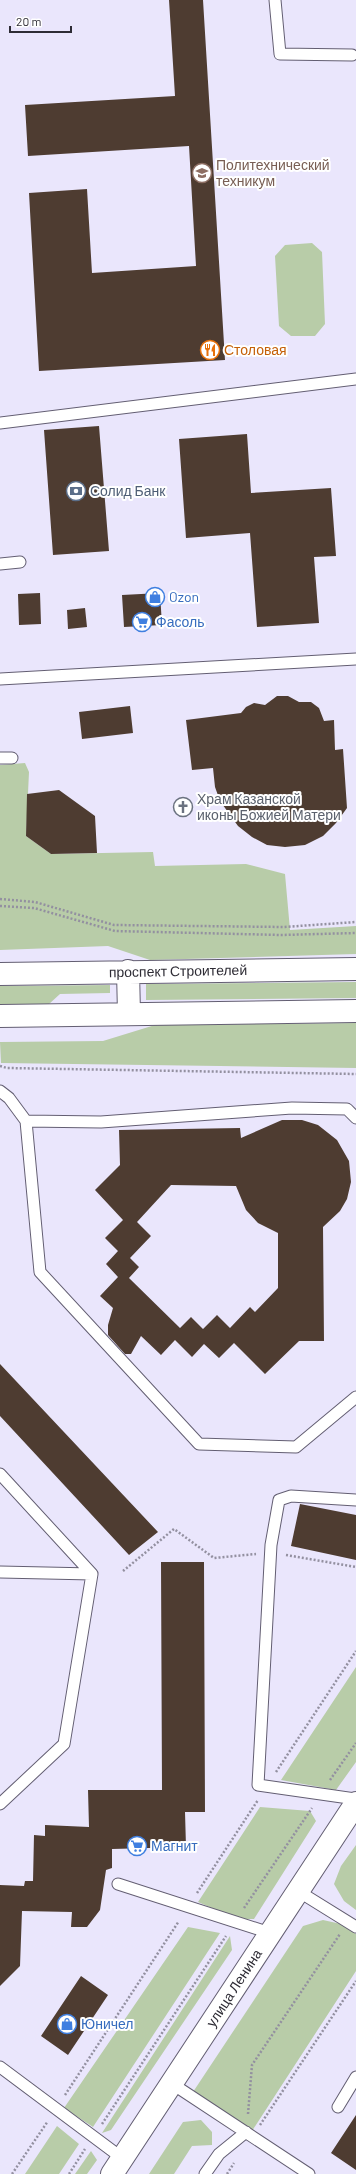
<svg xmlns="http://www.w3.org/2000/svg" width="356" height="2174" viewBox="0 0 356 2174" font-family="Barlow,sans-serif">
<rect width="100%" height="100%" fill="#eae6fc"/>
<path fill="#b8cca8" d="M312 243 322 252 325 324 315 336H291L279 326 275 256 285 245Z
M25 763 29 772 26 836 51 854 153 852 155 866 246 864 285 874 290 930 356 926V954L150 960 108 946 0 950V765Z
M356 982V998L146 1000V984Z
M110 985V993L60 994 49 1004H0V986Z
M356 1023V1068L1 1063 0 1042 103 1041 155 1025Z
M356 1667V1762L336 1790 281 1780Z
M260 1807 310 1811 316 1821 254 1919H237L198 1902Z
M356 1845V1910L344 1901 334 1884 341 1866Z
M323 1920 341 1924 356 1934V1971L252 2131 193 2092 303 1926Z
M188 1927 220 1933 93 2127 64 2108Z
M230 1936 232 1950 111 2130 102 2133Z
M201 2120 212 2132V2145L192 2146 174 2174H149L183 2122Z
M57 2126 79 2144 59 2174H25Z
M91 2151 97 2160 87 2174H75Z"/>
<path fill="#4e3c31" fill-rule="evenodd" d="M169 0H203L225 360 39 371 29 193 87 189 92 273 196 266 189 146 28 156 25 105 175 96Z
M99 426 109 551 53 555 44 430Z
M247 434 251 493 331 488 336 556 314 557 319 623 257 627 250 533 186 538 179 439Z
M40 593 41 624 19 625 18 594Z
M160 593 162 625 124 627 122 595Z
M85 608 87 627 68 629 67 610Z
M277 696H288L299 702H311L319 708 324 721 334 720 335 750 343 749 347 808 336 823 323 836 305 845 285 847 267 845 252 837 238 826 220 801 215 787 213 768 192 770 186 720 241 713 246 707 254 703 265 705Z
M130 706 133 733 82 739 79 712Z
M59 790 95 816 97 853 51 854 26 836 27 794Z
M282 1120H302L318 1125 337 1140 349 1161 351 1182 347 1199 340 1211 323 1227 324 1341H299L265 1374 234 1343 219 1358 204 1344 192 1357 175 1340 161 1355 141 1336 131 1354H125L108 1335V1325L113 1308 100 1296 118 1277 106 1264 118 1251 105 1238 123 1220 95 1190 120 1165 119 1130 240 1128 241 1138ZM171 1185 236 1186 246 1210 258 1223 278 1233V1288L255 1312 250 1307 230 1328 217 1315 203 1329 191 1317 180 1328 129 1278 139 1267 130 1258 151 1236 137 1222Z
M0 1364 158 1532 129 1555 0 1416Z
M300 1504 356 1515V1560L291 1546Z
M161 1562H204L205 1812H185L186 1847 112 1849V1868L106 1870 100 1910 87 1927H71L72 1912 22 1911 20 1966 0 1986V1885L24 1886 25 1881H33L34 1835 45 1836V1825L89 1827 88 1790H162Z
M81 1976 108 1995 68 2055 41 2036Z
M356 2115V2170L331 2153Z"/>
<g fill="none" stroke-linecap="round" stroke-linejoin="round">
<g stroke="#635e72" stroke-width="13">
<path id="lane" d="M275 0 280 54 352 55
M0 423 356 379
M0 564 20 562
M0 679 356 659
M0 758H12
M0 1091 9 1098 26 1121 40 1272 199 1444 296 1447 356 1397
M26 1121 101 1122 292 1108 347 1109 356 1118
M0 1474 92 1574 64 1744 0 1804
M356 1500 291 1496 279 1500 271 1545 258 1785 356 1799
M0 1572 92 1574
M118 1884 270 1933
M298 1891 356 1927
M0 2067 122 2158
M171 2083 309 2174
M338 2107 356 2077
M205 2174 219 2154 246 2132"/>
</g>
<g stroke="#635e72" stroke-width="24">
<path id="secondary" d="M128 971 129 1014
M0 974 356 969
M0 1016 356 1011
M112 2174 356 1803"/>
</g>
<path stroke="#9390a0" stroke-width="2.5" stroke-dasharray="2 2" stroke-linecap="butt" d="M0 899 35 902 114 925 284 927 356 922
M0 906 34 908 115 931 281 935 356 933
M0 1066 7 1068 356 1074
M286 1555 356 1567
M123 1571 174 1529 214 1558 256 1554
M276 1772 356 1651
M330 1780 356 1743
M197 1893 258 1800
M244 1908 312 1808
M65 2095 179 1921
M248 2114 252 2065 340 1934
M102 2124 226 1936
M260 2125 356 1981
M12 2174 48 2121
M69 2174 85 2149
M227 2174 234 2163"/>
<use href="#lane" stroke="#fff" stroke-width="11"/>
<use href="#secondary" stroke="#fff" stroke-width="22"/>
</g>
<defs>
<g id="university-ring" transform="scale(1)"><circle r="9.5" fill="#fff" stroke="#8d6e63" stroke-width="1.5"/><path d="M0-5L7-2L0 1L-7-2ZM-4 1L0 2.5L4 1V4Q0 6-4 4Z" fill="#8d6e63"/></g>
<g id="restaurant-ring" transform="scale(1)"><circle r="9.5" fill="#fff" stroke="#e8710a" stroke-width="1.5"/><path d="M-5-6h1v4h1v-4h1v4h1v-4h1v5L-1.5 .5V6h-2V.5L-5-1ZM5-6V6H3V1.5H1.5Q1.5-4 5-6Z" fill="#e8710a"/></g>
<g id="bank-ring" transform="scale(1)"><circle r="9.5" fill="#fff" stroke="#5c6f8a" stroke-width="1.5"/><path d="M-6-4H6V4H-6ZM0-2.3a2.3 2.3 0 1 0 0 4.6a2.3 2.3 0 1 0 0-4.6Z" fill="#5c6f8a"/></g>
<g id="shop-ring" transform="scale(1)"><circle r="9.5" fill="#fff" stroke="#3f7fe0" stroke-width="1.5"/><path d="M-5-2.5h2.3a2.7 3.5 0 0 1 5.4 0H5L5.5 6h-11ZM-1.5-2.5h3a1.5 2.3 0 0 0-3 0Z" fill="#3f7fe0"/></g>
<g id="supermarket-ring" transform="scale(1)"><circle r="9.5" fill="#fff" stroke="#3f7fe0" stroke-width="1.5"/><path d="M-6-5.5h2.5l.6 2H6L4.5 2H-2.5L-4.4-4H-6ZM-1.5 3.2a1.3 1.3 0 1 0 .1 0ZM3 3.2a1.3 1.3 0 1 0 .1 0Z" fill="#3f7fe0"/></g>
<g id="church-ring" transform="scale(1)"><circle r="9.5" fill="#fff" stroke="#6b7280" stroke-width="1.5"/><path d="M-1.2-6h2.4v3.5h3.3v2.4h-3.3V6h-2.4V-.1h-3.3v-2.4h3.3Z" fill="#6b7280"/></g>
</defs>
<g fill-rule="evenodd">
<use href="#university-ring" x="202" y="173"/>
<use href="#restaurant-ring" x="210" y="350"/>
<use href="#bank-ring" x="76" y="491"/>
<use href="#shop-ring" x="155" y="597"/>
<use href="#supermarket-ring" x="142" y="622"/>
<use href="#church-ring" x="183" y="807"/>
<use href="#supermarket-ring" x="137" y="1846"/>
<use href="#shop-ring" x="67" y="2024"/>
</g>
<g text-anchor="middle" stroke-width="4" stroke-linejoin="round" paint-order="stroke">
<g font-size="14" fill="#785e54" stroke="#fff" text-anchor="start">
<text x="216" y="170">Политехнический<tspan x="216" dy="16">техникум</tspan></text>
</g>
<g font-size="14" fill="#c56008" stroke="#fff" text-anchor="start">
<text x="224" y="355">Столовая</text>
</g>
<g font-size="14" fill="#4e5e75" stroke="#fff" text-anchor="start">
<text x="90" y="496">Солид Банк</text>
</g>
<g font-size="14" fill="#366cbe" stroke="#fff" text-anchor="start">
<text x="169" y="602">Ozon</text>
<text x="156" y="627">Фасоль</text>
<text x="151" y="1851">Магнит</text>
<text x="81" y="2029">Юничел</text>
</g>
<g font-size="14" fill="#5b616d" stroke="#fff" text-anchor="start">
<text x="197" y="804">Храм Казанской<tspan x="197" dy="16">иконы Божией Матери</tspan></text>
</g>
<g font-size="14" fill="#2e2c35" stroke="#fff">
<text transform="translate(178 971) rotate(-1)" y="5">проспект Строителей</text>
<text transform="translate(234 1988) rotate(-57)" y="5">улица Ленина</text>
</g>
</g>
<path d="M10 26v6h61v-6" fill="none" stroke="#2e2c35" stroke-width="2"/>
<text x="16" y="26" font-size="12" fill="#2e2c35" stroke="#ffffff" stroke-width="3" paint-order="stroke">20 m</text>
</svg>
